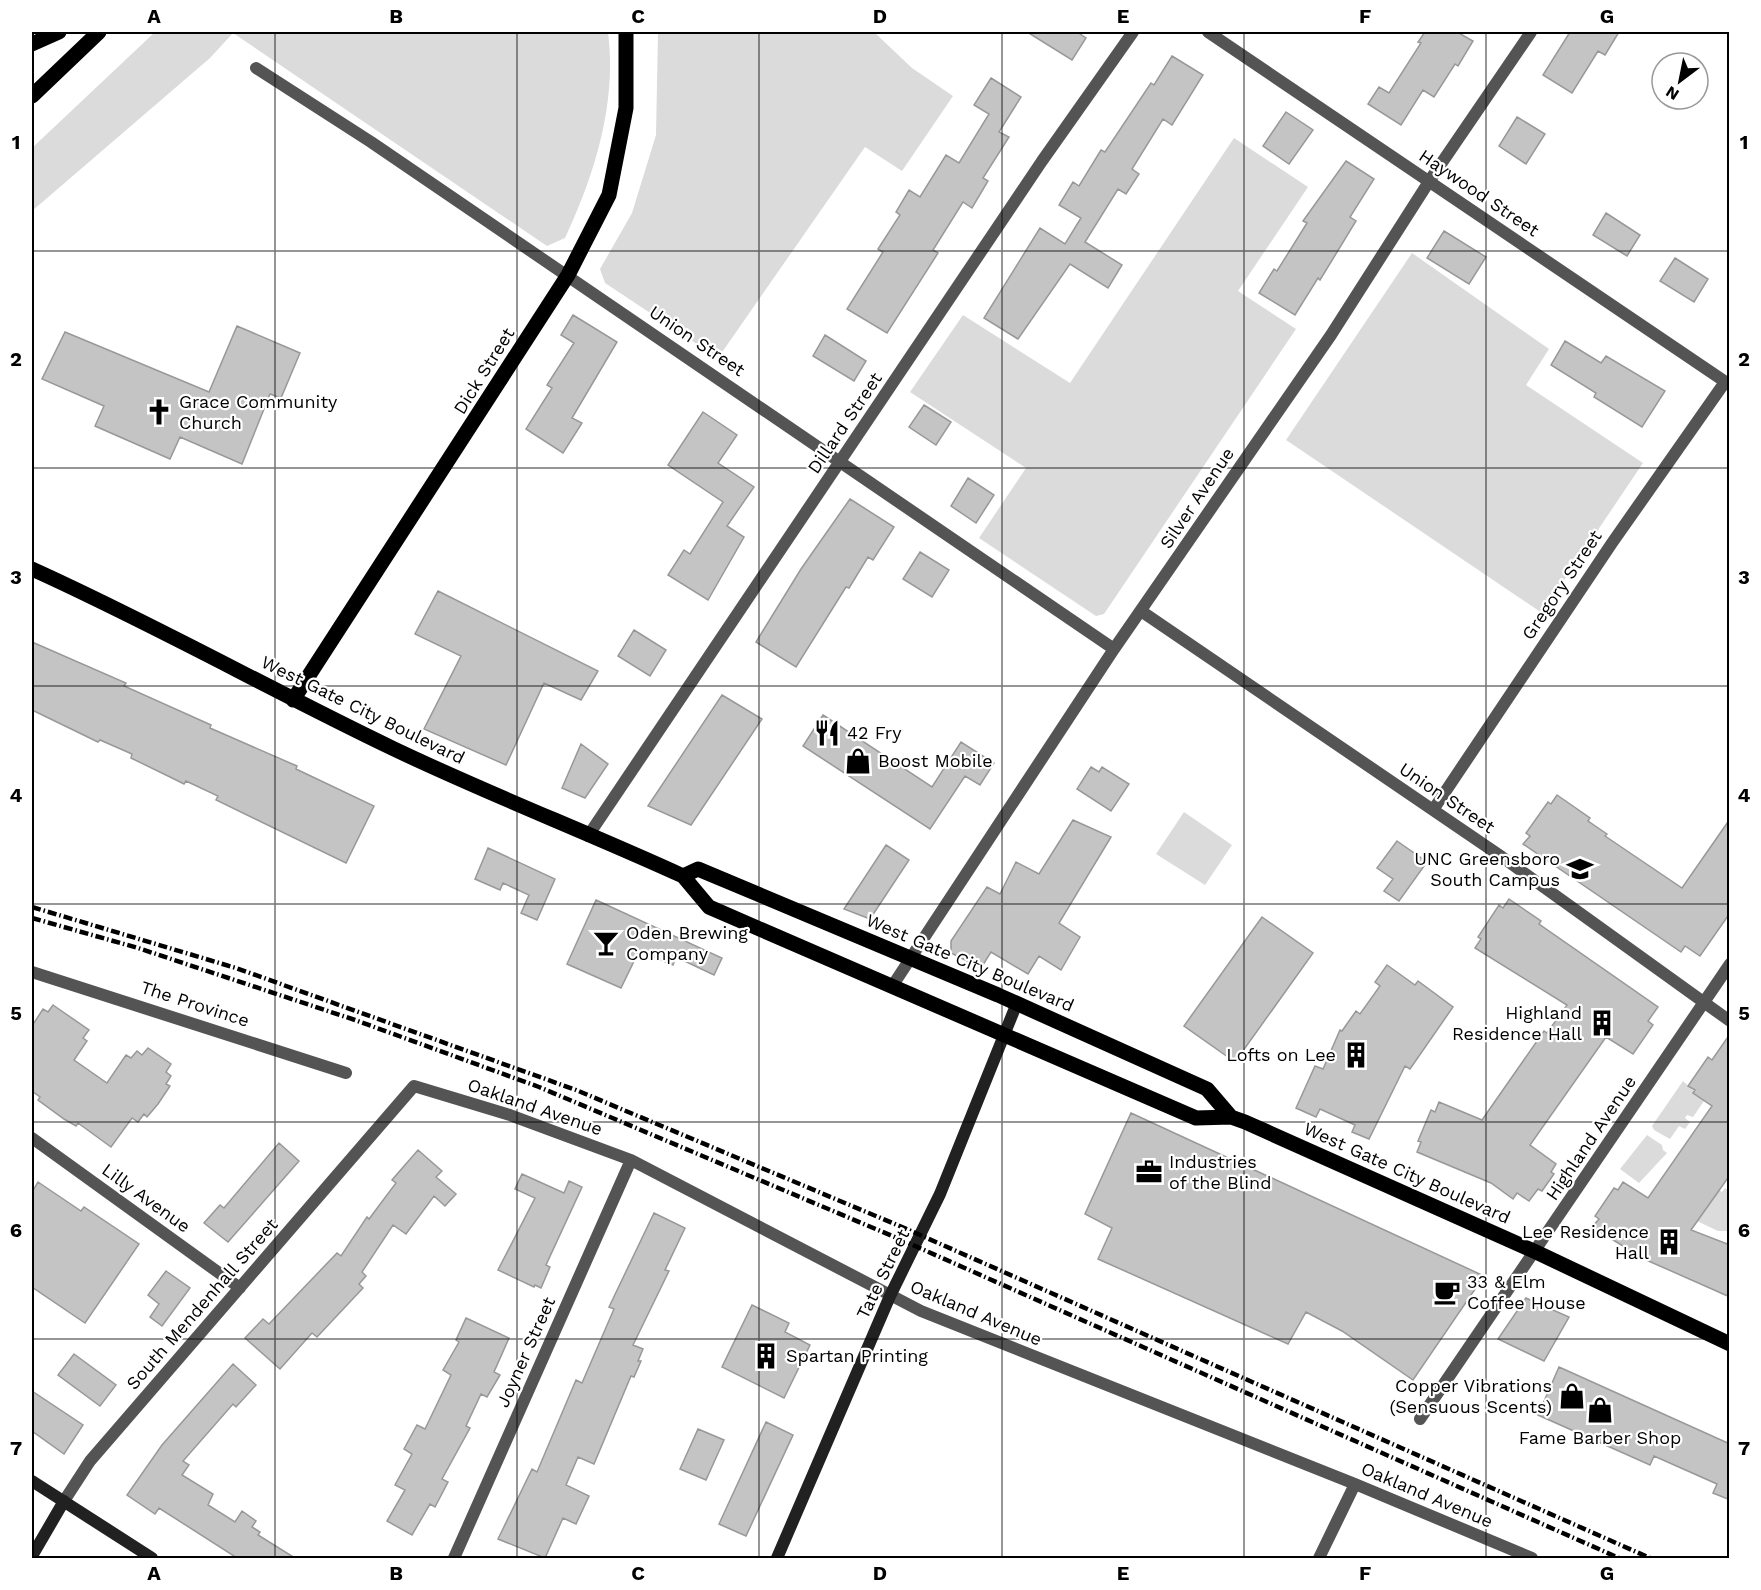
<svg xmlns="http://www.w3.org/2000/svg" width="1761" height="1590" viewBox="0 0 1761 1590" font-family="'Work Sans',sans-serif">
<rect width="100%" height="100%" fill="#fff"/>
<path fill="#dbdbdb" d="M155 32H608C617 103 595 174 565 238L547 246 233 33 210 58 32 211V148Z
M658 32H874L912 68 953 96 902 171 865 147 718 358 605 283 600 269 632 213 656 135Z
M1234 138 1308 187 1238 291 1296 329 1104 614 1096 616 979 538 1026 468 910 392 963 315 1070 383Z
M1412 253 1549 349 1526 385 1643 463 1542 613 1286 440Z
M1184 812 1232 845 1205 885 1156 854Z
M1683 1081 1704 1101 1693 1117 1687 1115 1685 1118 1690 1122 1685 1129 1679 1126 1670 1139 1654 1130 1652 1126Z
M1647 1135 1662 1145 1663 1150 1667 1153 1639 1183 1620 1169Z
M1725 1188 1729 1191V1231H1718L1697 1221 1719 1190 1722 1192Z"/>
<path fill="#c4c4c4" stroke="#989898" stroke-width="1.5" d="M1027 32H1077L1086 38 1072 60Z
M1425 32H1457L1473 41 1458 66 1455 64 1434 97 1423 90 1401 125 1368 104 1379 87 1389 93 1421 43 1418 42Z
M1570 32H1619L1605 55 1598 51 1572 93 1543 75Z
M1172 56 1203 75 1172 125 1163 119 1132 169 1139 174 1126 194 1118 189 1085 242 1122 265 1108 288 1070 264 1018 339 984 318 1040 228 1065 244 1081 218 1059 205 1073 182 1079 186 1101 150 1105 152 1151 83 1154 85Z
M991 78 1021 97 999 132 1009 137 983 178 988 181 972 208 963 202 933 250 938 253 887 333 847 309 883 252 878 249 900 215 896 212 909 190 920 197 946 155 959 163 989 114 974 105Z
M1286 112 1313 130 1289 164 1263 146Z
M1517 117 1545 134 1526 164 1499 146Z
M1346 161 1374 179 1350 217 1356 221 1320 280 1318 278 1295 315 1259 293 1274 269 1277 271 1307 223 1303 221Z
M1606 213 1640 235 1627 256 1593 235Z
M1444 231 1486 257 1469 284 1427 258Z
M1675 258 1708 279 1694 302 1660 281Z
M573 315 617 342 572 418 582 423 563 453 526 429 552 388 547 385 574 343 561 335Z
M237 326 300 353 281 398 270 394 242 464 180 437 170 459 95 426 104 406 42 379 65 332 209 392Z
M825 335 866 361 854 381 813 356Z
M1565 341 1601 363 1606 356 1665 391 1642 427 1594 397 1596 393 1551 365Z
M924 405 951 422 936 445 909 427Z
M703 412 737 435 718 463 754 487 727 526 744 537 708 600 668 575 684 550 690 554 723 502 668 465Z
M968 478 994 495 976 523 951 506Z
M850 499 894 527 873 560 868 557 849 588 846 587 796 667 756 642 801 569Z
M920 552 949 570 932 597 903 579Z
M438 591 598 671 581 700 544 683 506 765 424 729 461 656 415 634Z
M634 630 666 650 650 676 618 656Z
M32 642 126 683 124 686 211 725 210 728 297 766 296 769 374 806 346 863 216 800 218 796 186 781 184 784 170 777 131 758 132 754 100 740 98 742 32 710Z
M722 695 762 719 691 825 648 806Z
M823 715 932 787 961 742 994 763 980 785 965 776 930 829 803 746Z
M581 744 608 764 585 798 562 788Z
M1091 767 1099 772 1102 767 1129 784 1111 811 1077 789Z
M1557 795 1590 818 1588 821 1607 834 1605 836 1682 888 1730 819V913L1700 956 1685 946 1681 952 1523 844 1530 836 1526 833 1548 802 1551 804Z
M1073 820 1111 837 1059 923 1080 937 1061 970 1039 956 1028 974 991 952 981 968 951 953V941L987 887 1000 894 1016 862 1039 874Z
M1397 841 1427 862 1399 901 1384 891 1393 879 1377 868Z
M886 845 909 860 870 919 844 909Z
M488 848 555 879 537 920 521 913 529 895 503 883 500 890 475 879Z
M1509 899 1541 921 1539 924 1658 1007 1648 1021 1653 1025 1633 1054 1606 1037 1530 1145 1556 1164 1551 1172 1554 1174 1542 1191 1538 1189 1529 1201 1517 1193 1513 1199 1491 1183 1417 1152 1421 1142 1418 1141 1431 1110 1435 1112 1439 1102 1482 1120 1544 1031 1547 1033 1567 1005 1475 948 1481 939 1478 937 1499 905 1503 908Z
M596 900 722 958 714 975 676 957 673 965 639 951 621 988 567 964Z
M1262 917 1313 953 1235 1062 1184 1026Z
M1387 965 1415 985 1418 981 1453 1007 1410 1069 1405 1066 1369 1139 1352 1132 1355 1125 1320 1109 1316 1117 1296 1108 1315 1066 1323 1069 1340 1030 1342 1031 1356 1011 1360 1014 1380 986 1375 982Z
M53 1005 89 1030 83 1038 87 1041 74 1060 107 1083 126 1055 131 1058 137 1051 142 1055 148 1048 171 1064 166 1072 171 1076 166 1084 170 1086 158 1104 147 1117 144 1114 138 1122 132 1118 111 1147 78 1123 76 1126 64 1119 38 1100 40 1097 32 1091V1026L43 1009 48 1012Z
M1730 1034V1175L1691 1230 1730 1245V1297L1644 1259 1592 1227 1599 1219 1595 1216 1614 1188 1618 1190 1623 1182 1648 1198 1712 1106 1693 1093 1695 1090 1688 1086 1708 1057 1712 1060Z
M1131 1113 1484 1276 1413 1380 1342 1331 1306 1312 1288 1344 1098 1259 1112 1228 1085 1214Z
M279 1143 299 1161 228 1242 204 1223 220 1205 224 1208Z
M418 1150 442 1171 436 1177 456 1194 445 1206 434 1196 406 1234 393 1225 362 1272 366 1276 359 1284 363 1288 317 1337 312 1333 280 1369 245 1338 263 1319 269 1324 337 1253 341 1256 367 1217 369 1219 396 1183 392 1180Z
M522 1174 564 1193 569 1181 582 1187 546 1265 550 1267 541 1288 535 1285 534 1287 498 1270 535 1198 515 1189Z
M38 1182 81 1211 84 1207 139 1244 85 1323 32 1287V1192Z
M654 1213 685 1228 665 1270 669 1271 633 1345 643 1349 638 1361H641L634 1377 631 1376 594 1464 578 1457 566 1485 589 1496 576 1524 563 1518 545 1558 498 1539 532 1469 537 1472 576 1380 582 1383 614 1309 609 1307Z
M166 1271 190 1288 162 1326 150 1317 159 1304 148 1295Z
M1526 1298 1569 1317 1544 1361 1498 1339Z
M752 1305 789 1323 785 1332 810 1345 784 1398 722 1367Z
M466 1318 509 1338 494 1372 500 1375 487 1397 481 1394 466 1426 470 1428 442 1479 448 1482 435 1507 430 1504 412 1535 387 1521 405 1490 395 1485 412 1454 404 1449 417 1425 425 1429 451 1375 443 1370 459 1342 456 1340Z
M74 1354 116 1385 100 1406 58 1375Z
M233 1364 256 1385 236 1407 233 1404 183 1461 189 1465 182 1475 213 1494 208 1505 235 1522 242 1511 256 1521 252 1527 260 1532 258 1535 295 1558H237L159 1508 155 1514 127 1495 162 1445Z
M1559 1367 1730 1444V1500L1713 1493 1717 1484 1654 1456 1650 1465 1538 1415Z
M32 1391 83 1425 64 1454 32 1431Z
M766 1422 793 1435 746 1536 719 1524Z
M698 1429 724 1440 706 1480 680 1469Z"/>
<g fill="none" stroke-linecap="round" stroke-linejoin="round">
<path stroke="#545454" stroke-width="12" d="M1208 32 1730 385
M256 68 371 142 1114 649
M1141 611 1502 857 1730 1021
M1433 810 1612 543 1725 382
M588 836 1042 161 1133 32
M32 972 346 1073
M893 985 1114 649 1331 335 1430 180 1531 32
M32 1138 240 1288
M1420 1419 1730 964
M64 1501 90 1461 414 1086 510 1115 631 1160 921 1311 1355 1484 1532 1558
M454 1558 631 1160
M1319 1558 1355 1484"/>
<path stroke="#212121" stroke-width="12" d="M32 1481 152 1558
M32 1556 64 1501
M777 1558 890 1296 940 1194 1017 1003"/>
<path stroke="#000" stroke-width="15" d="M32 44 59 32
M32 96 99 32
M32 569C154 624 271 690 392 748 488 794 587 832 683 876L709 907 1196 1118 1231 1117 1245 1122 1536 1252 1730 1344
M293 700 568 275 609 195 626 108V32
M683 876 698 869 998 995 1207 1089 1231 1117"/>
<path stroke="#000" stroke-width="4.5" stroke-dasharray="9 3 1.5 3" stroke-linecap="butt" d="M32 907 236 968 576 1090 902 1227 1650 1558
M32 918 138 948 355 1020 539 1087 897 1238 1619 1558"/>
</g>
<path fill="none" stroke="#000" stroke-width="1.5" stroke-opacity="0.55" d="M275 32V1558M517 32V1558M759 32V1558M1002 32V1558M1244 32V1558M1486 32V1558M32 251H1730M32 468H1730M32 686H1730M32 904H1730M32 1122H1730M32 1339H1730"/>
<defs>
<g id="church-bare" transform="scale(2.07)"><path d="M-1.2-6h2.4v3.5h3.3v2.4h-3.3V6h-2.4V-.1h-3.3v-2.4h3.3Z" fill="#000" stroke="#fff" stroke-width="2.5" paint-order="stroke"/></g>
<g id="restaurant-bare" transform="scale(2.07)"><path d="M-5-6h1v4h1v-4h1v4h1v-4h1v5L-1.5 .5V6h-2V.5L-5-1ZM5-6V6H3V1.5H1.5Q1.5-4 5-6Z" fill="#000" stroke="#fff" stroke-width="2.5" paint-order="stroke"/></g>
<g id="shop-bare" transform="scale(2.07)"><path d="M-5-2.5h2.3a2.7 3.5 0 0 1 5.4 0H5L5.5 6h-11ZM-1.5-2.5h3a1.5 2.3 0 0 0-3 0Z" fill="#000" stroke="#fff" stroke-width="2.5" paint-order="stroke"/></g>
<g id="university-bare" transform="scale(2.07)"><path d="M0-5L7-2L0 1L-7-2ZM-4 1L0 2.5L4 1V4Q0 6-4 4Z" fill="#000" stroke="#fff" stroke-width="2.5" paint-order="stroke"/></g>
<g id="bar-bare" transform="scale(2.07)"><path d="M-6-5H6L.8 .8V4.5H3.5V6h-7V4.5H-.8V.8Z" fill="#000" stroke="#fff" stroke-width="2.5" paint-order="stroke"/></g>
<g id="building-bare" transform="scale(2.07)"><path d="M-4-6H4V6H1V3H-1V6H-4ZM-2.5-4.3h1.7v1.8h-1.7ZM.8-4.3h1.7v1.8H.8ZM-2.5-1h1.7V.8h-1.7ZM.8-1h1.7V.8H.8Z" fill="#000" stroke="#fff" stroke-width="2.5" paint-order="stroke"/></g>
<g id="office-bare" transform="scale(2.07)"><path d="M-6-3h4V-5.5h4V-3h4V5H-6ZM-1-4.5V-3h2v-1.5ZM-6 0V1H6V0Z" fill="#000" stroke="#fff" stroke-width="2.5" paint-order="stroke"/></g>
<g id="cafe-bare" transform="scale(2.07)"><path d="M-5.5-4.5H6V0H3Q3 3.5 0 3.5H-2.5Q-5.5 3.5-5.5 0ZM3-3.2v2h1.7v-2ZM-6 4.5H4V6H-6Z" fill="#000" stroke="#fff" stroke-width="2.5" paint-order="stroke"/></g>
</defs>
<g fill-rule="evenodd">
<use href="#church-bare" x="159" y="412"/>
<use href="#restaurant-bare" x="827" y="733"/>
<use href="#shop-bare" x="858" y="761"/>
<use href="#university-bare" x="1580" y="869"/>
<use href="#bar-bare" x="606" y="943"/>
<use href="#building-bare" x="1602" y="1023"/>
<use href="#building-bare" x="1356" y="1055"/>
<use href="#office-bare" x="1149" y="1172"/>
<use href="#building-bare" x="1669" y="1242"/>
<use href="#cafe-bare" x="1447" y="1292"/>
<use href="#building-bare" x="766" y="1356"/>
<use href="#shop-bare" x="1572" y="1396"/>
<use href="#shop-bare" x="1600" y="1410"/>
</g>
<g text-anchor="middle" stroke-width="4.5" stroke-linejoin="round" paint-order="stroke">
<g font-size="18" fill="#000" stroke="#fff">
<text transform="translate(1479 193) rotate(34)" y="6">Haywood Street</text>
<text transform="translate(697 341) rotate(34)" y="6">Union Street</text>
<text transform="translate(484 371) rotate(-58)" y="6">Dick Street</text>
<text transform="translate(845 423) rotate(-56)" y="6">Dillard Street</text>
<text transform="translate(1197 498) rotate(-56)" y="6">Silver Avenue</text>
<text transform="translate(1562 585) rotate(-56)" y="6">Gregory Street</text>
<text transform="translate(363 710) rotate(26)" y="6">West Gate City Boulevard</text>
<text transform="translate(1447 798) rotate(34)" y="6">Union Street</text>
<text transform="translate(970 963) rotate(23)" y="6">West Gate City Boulevard</text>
<text transform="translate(195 1004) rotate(18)" y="6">The Province</text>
<text transform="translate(535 1107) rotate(19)" y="6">Oakland Avenue</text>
<text transform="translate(1591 1138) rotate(-56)" y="6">Highland Avenue</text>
<text transform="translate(1407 1173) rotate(24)" y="6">West Gate City Boulevard</text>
<text transform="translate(146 1198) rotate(36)" y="6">Lilly Avenue</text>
<text transform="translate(883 1274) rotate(-64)" y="6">Tate Street</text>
<text transform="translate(202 1304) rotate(-49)" y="6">South Mendenhall Street</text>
<text transform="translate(976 1313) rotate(23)" y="6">Oakland Avenue</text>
<text transform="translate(526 1352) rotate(-66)" y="6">Joyner Street</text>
<text transform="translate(1427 1495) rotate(23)" y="6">Oakland Avenue</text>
</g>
<g font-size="18" fill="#000" stroke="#fff" text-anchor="start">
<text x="179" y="408">Grace Community<tspan x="179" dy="21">Church</tspan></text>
<text x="847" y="739">42 Fry</text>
<text x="878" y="767">Boost Mobile</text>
<text x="1560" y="865" text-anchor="end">UNC Greensboro<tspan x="1560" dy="21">South Campus</tspan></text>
<text x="626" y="939">Oden Brewing<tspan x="626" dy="21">Company</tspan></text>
<text x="1582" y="1019" text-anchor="end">Highland<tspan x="1582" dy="21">Residence Hall</tspan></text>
<text x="1336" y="1061" text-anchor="end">Lofts on Lee</text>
<text x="1169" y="1168">Industries<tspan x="1169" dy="21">of the Blind</tspan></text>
<text x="1649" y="1238" text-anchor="end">Lee Residence<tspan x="1649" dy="21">Hall</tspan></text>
<text x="1467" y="1288">33 &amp; Elm<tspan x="1467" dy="21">Coffee House</tspan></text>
<text x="786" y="1362">Spartan Printing</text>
<text x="1552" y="1392" text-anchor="end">Copper Vibrations<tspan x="1552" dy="21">(Sensuous Scents)</tspan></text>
<text x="1600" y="1444" text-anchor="middle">Fame Barber Shop</text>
</g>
</g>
<rect width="1761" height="1590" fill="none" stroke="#ffffff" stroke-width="66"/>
<g transform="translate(1680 81) rotate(212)"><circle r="28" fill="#ffffff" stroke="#999999" stroke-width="1.5"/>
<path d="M0-4.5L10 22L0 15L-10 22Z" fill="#000000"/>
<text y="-9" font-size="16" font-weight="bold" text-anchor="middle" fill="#000000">N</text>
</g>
<rect x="33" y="33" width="1695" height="1524" fill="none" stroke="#000" stroke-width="2"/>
<g font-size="20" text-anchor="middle" font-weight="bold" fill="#000">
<text x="154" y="23">A</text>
<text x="396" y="23">B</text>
<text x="638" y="23">C</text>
<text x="880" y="23">D</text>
<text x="1123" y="23">E</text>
<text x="1365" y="23">F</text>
<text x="1607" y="23">G</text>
<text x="16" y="149">1</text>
<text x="1744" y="149">1</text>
<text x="16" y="366">2</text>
<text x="1744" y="366">2</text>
<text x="16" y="584">3</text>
<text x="1744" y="584">3</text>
<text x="16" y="802">4</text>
<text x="1744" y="802">4</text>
<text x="16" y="1020">5</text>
<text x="1744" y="1020">5</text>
<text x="16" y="1237">6</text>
<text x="1744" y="1237">6</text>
<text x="16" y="1455">7</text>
<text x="1744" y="1455">7</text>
<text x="154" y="1580">A</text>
<text x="396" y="1580">B</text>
<text x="638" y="1580">C</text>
<text x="880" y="1580">D</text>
<text x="1123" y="1580">E</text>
<text x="1365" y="1580">F</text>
<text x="1607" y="1580">G</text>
</g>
</svg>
